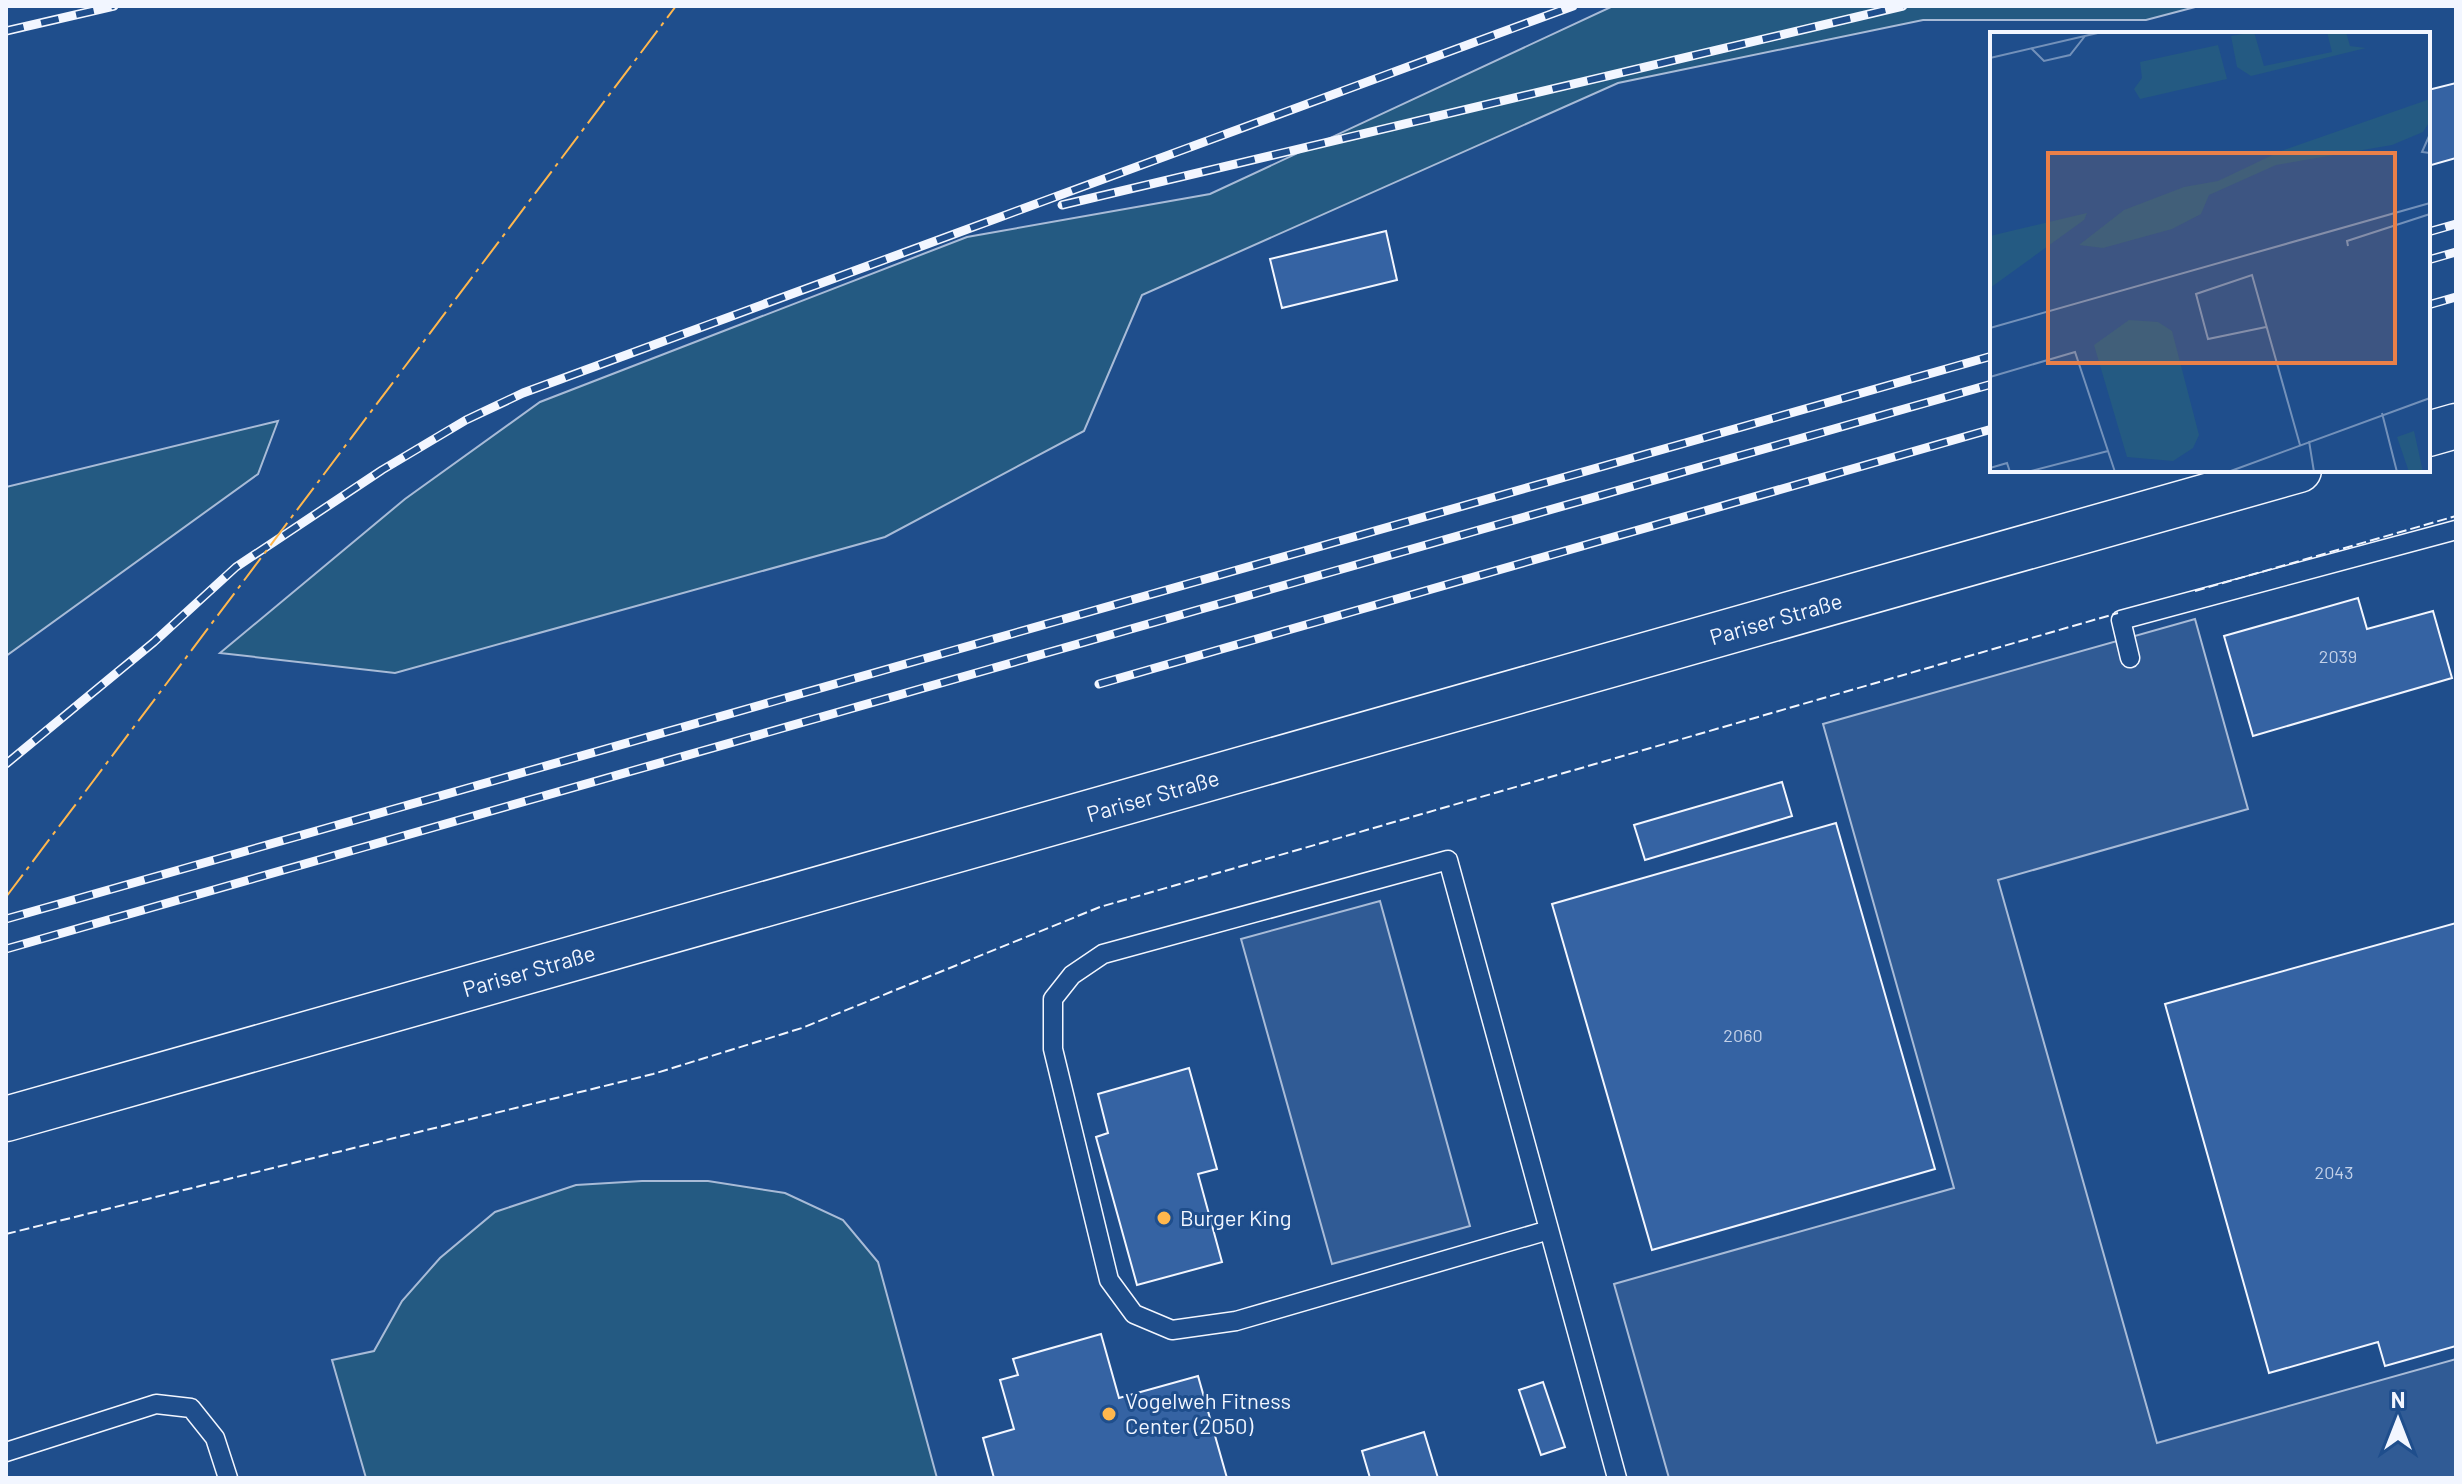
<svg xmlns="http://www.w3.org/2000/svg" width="2462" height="1484" viewBox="0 0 2462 1484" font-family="Barlow,sans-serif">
<rect width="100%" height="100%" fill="#1f4e8c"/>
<path fill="#245a82" stroke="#a8bbd7" stroke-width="2" d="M1613 6H2199L2146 20H1923L1618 83 1142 295 1084 431 885 537 395 673 220 653 405 499 540 402 967 237 1210 194Z
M278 421 258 474 6 656V487Z
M642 1181H708L785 1193 843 1220 878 1262 937 1478H366L332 1360 374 1351 402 1301 440 1258 495 1212 576 1185Z"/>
<path fill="#305b95" stroke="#a8bbd7" stroke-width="2" d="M2195 619 2248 809 1998 880 2157 1443 2456 1359V1478H1669L1614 1284 1954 1188 1823 724Z
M1380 901 1470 1226 1332 1264 1241 939Z"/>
<path fill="#3563a3" stroke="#f2f6ff" stroke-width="2" d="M2456 83V158L2428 166V90Z
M1386 231 1397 280 1282 308 1270 259Z
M2358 598 2367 629 2433 611 2452 678 2253 736 2224 636Z
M1782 782 1792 816 1645 860 1634 825Z
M1836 823 1935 1169 1652 1250 1552 904Z
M2456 923V1346L2385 1366 2378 1342 2269 1373 2165 1004Z
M1189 1068 1217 1169 1198 1174 1222 1262 1137 1285 1096 1137 1108 1133 1098 1094Z
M1101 1334 1119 1398 1198 1376 1227 1478H994L983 1438 1014 1429 1000 1380 1018 1375 1013 1359Z
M1543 1382 1565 1447 1541 1455 1519 1390Z
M1424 1432 1438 1478H1370L1362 1451Z"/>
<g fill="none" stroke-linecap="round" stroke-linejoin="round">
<g stroke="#f2f6ff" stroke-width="21">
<path id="lane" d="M2130 658 2121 620 2456 530
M1549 1230 1236 1321 1172 1330 1134 1314 1109 1280 1053 1049V999L1072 975 1103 954 1448 860 1617 1478
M6 1452 156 1404 191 1408 215 1438 228 1478"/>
</g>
<g stroke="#f2f6ff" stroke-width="47">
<path id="secondary" d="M2428 434 2456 426
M6 1119 2299 470"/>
</g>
<use href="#lane" stroke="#1f4e8c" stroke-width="18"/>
<use href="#secondary" stroke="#1f4e8c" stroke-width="44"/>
<g stroke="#f2f6ff" stroke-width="9">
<path id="rail" d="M6 31 114 6
M1062 205 1903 6
M2428 232 2456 224
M2428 260 2456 252
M2428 305 2456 297
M1099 684 1992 429
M6 764 154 642 236 567 382 470 466 420 523 393 1573 6
M6 919 1992 356
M6 949 1992 384"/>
</g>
<use href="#rail" stroke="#1f4e8c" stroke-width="6" stroke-dasharray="18" stroke-linecap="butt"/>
<path stroke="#f2f6ff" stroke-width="2" stroke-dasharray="10 4" stroke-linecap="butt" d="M2195 591 2456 516
M6 1234 653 1074 802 1028 1100 907 2118 613"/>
<path stroke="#ffb74d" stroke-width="2" stroke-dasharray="28 6 4 6" stroke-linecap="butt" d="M6 897 676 6"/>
</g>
<g fill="#ffb74d" stroke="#1f4e8c" stroke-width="3">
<circle cx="1164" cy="1218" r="8"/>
<circle cx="1109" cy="1414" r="8"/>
</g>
<g text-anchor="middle" stroke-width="6" stroke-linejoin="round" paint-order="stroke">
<g font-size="18" fill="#c3d1e8">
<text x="2338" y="663">2039</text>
<text x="1743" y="1042">2060</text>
<text x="2334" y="1179">2043</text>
</g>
<g font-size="22" fill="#f2f6ff" stroke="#1f4e8c">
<text transform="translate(1776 619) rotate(-16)" y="8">Pariser Straße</text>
<text transform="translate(1153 796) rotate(-16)" y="8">Pariser Straße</text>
<text transform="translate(529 971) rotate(-16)" y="8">Pariser Straße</text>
</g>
<g font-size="22" fill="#f2f6ff" stroke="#1f4e8c" text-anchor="start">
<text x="1180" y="1226">Burger King</text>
<text x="1125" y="1409">Vogelweh Fitness<tspan x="1125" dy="25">Center (2050)</tspan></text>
</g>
</g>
<g transform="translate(1990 32)">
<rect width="440" height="440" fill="#1f4e8c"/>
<path d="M264 0 274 34 342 20 337 0H356L360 14 376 16 261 44 247 35 241 4ZM228 13 237 47 150 67 144 57 152 46 150 30ZM440 67V89L433 100 402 113 286 133 219 163 211 182 182 197 113 216 89 213 134 178 194 155 228 149 291 119ZM97 181 94 188 0 256V204ZM139 288 168 290 182 299 209 403 203 416 183 429 137 425 104 313ZM424 399 433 440H419L407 405Z" fill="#245a82"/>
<path fill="none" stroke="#7391ba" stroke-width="2" d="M41 16 54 29 80 23 95 4M0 26 112 0M440 102 432 120 440 121M358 214 357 209 440 182M276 295 218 307 206 262 262 243 310 413M0 296 440 171M0 345 85 320 125 440M392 381 407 440M319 409 324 440M0 436 17 431 20 440M37 440 118 419M238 440 440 366"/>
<path fill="#ea8049" fill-opacity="0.15" stroke="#ea8049" stroke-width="4" d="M58 121H405V331H58Z"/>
<rect width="440" height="440" fill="none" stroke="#f2f6ff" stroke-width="4"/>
</g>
<rect width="2462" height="1484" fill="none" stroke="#f2f6ff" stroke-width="16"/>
<g transform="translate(2398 1420)" stroke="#1f4e8c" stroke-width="6" paint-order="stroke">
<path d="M0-6L14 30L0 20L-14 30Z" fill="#f2f6ff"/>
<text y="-12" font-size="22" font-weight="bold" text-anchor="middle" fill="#f2f6ff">N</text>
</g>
</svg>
